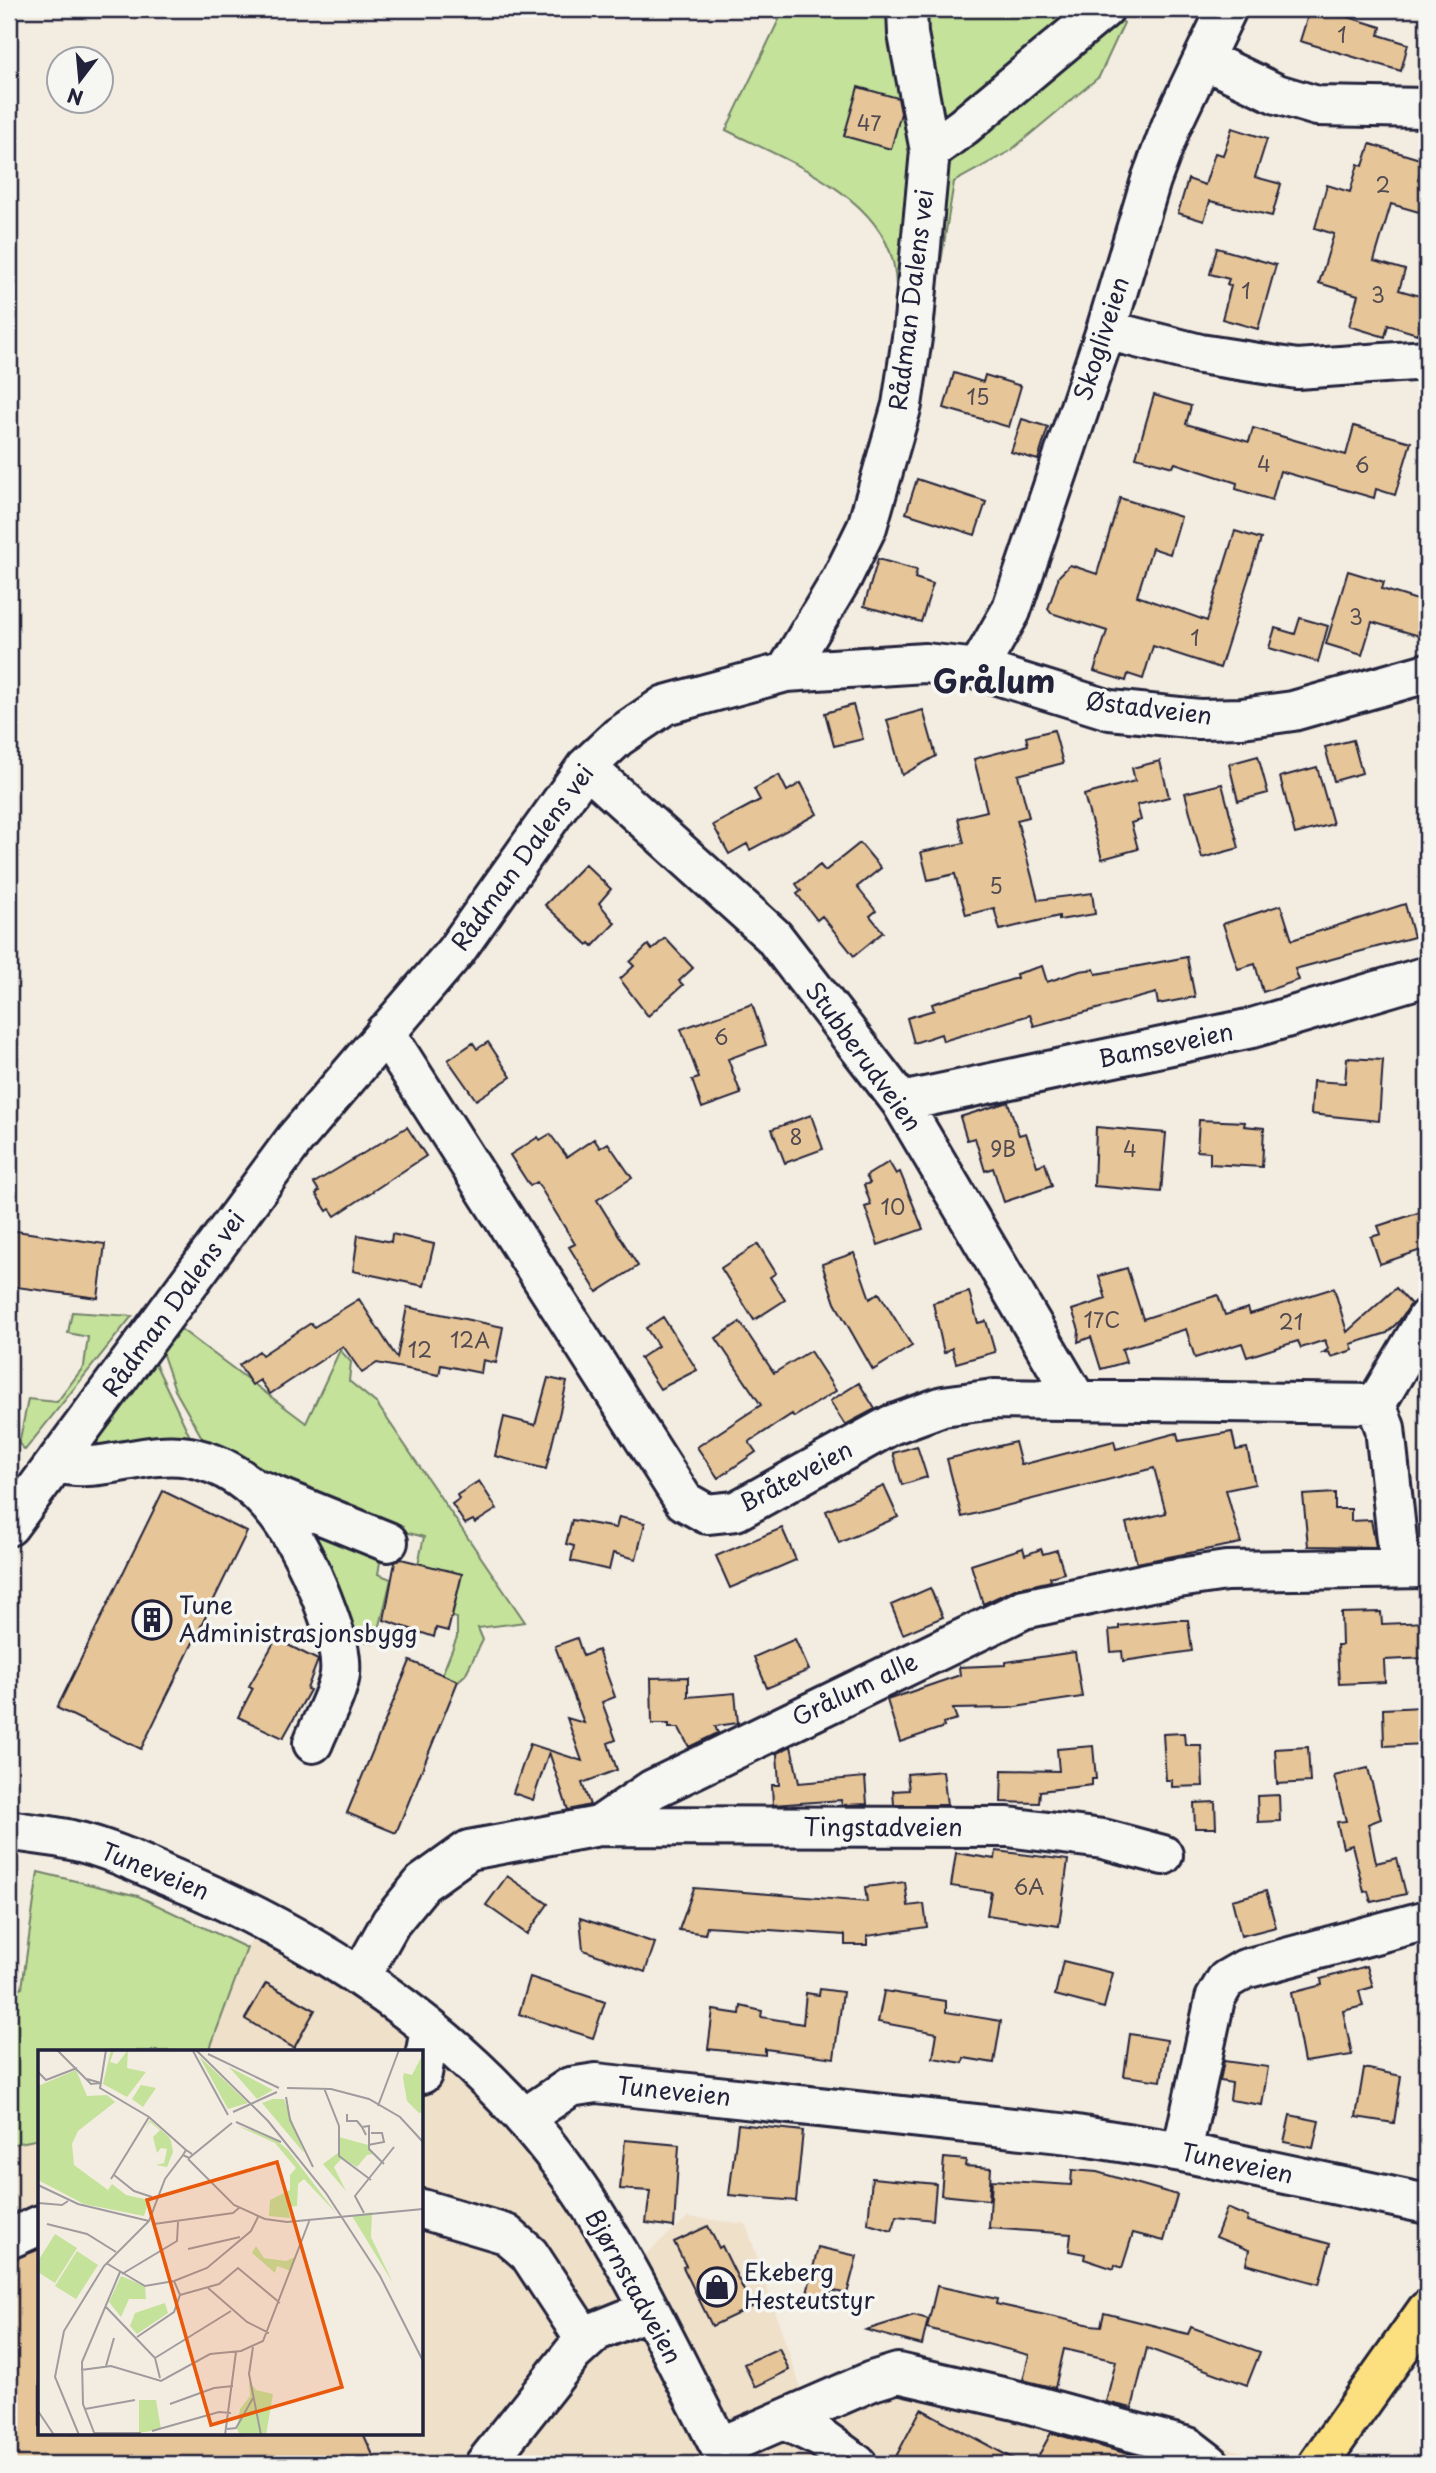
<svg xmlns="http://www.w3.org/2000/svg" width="1436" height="2473" viewBox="0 0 1436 2473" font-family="'Playpen Sans',sans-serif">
<rect width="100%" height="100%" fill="#f3ece0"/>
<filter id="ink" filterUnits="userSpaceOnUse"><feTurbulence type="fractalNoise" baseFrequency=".0143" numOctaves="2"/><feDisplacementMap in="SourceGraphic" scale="14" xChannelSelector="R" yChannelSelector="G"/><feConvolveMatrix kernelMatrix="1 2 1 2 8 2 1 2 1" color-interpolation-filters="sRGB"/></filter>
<g filter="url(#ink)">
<path fill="#efe0ca" d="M259 1919 524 2118 629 2269 688 2217 746 2224 803 2395 1006 2383 1259 2457 1253 2464H9V2145L40 2139V2433H422V2051H209Z"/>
<path fill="#c4e29a" stroke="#73826a" stroke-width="2" d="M784 9H1111L1124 23 1099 77 1010 151 954 182 929 336 897 326C896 306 898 282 893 262 877 193 783 159 726 130Z
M72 1312 132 1316 25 1450 19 1444 28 1399 57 1402 84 1366 88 1337 68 1333Z
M178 1327 306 1423 340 1350 351 1362 349 1381 377 1404 525 1622 478 1628 483 1640 465 1675 458 1681 442 1675 457 1637V1618L452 1617 462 1574 418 1564 424 1537 394 1529 209 1450 175 1390 161 1349Z
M153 1359 195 1447 103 1461 87 1444Z
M282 1507 382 1550 378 1574 391 1579 376 1643 341 1638Z
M38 1872 138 1896 247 1948 209 2051H40V2139L9 2145V1986L22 1988Z"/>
<path fill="#e6c598" stroke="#22223b" stroke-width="2" d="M1310 9H1322L1381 27 1379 35 1408 44 1401 71 1300 41Z
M858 87 898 98 901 113 891 149 844 136Z
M1232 128 1267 139 1255 177 1281 184 1272 216 1210 201 1204 221 1178 213 1188 179 1205 185 1215 153 1223 155Z
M1370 144 1423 160 1418 180 1427 183 1419 212 1391 204 1374 261 1405 270 1399 290 1427 298 1417 334 1388 325 1385 337 1349 326 1358 295 1319 283 1334 234 1315 228 1327 185 1350 192 1358 164 1363 166Z
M1217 248 1276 265 1258 329 1222 319 1231 286 1227 284 1229 279 1210 274Z
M954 373 983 382 985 375 1021 386 1009 427 944 408Z
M1154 395 1191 406 1186 424 1249 442 1253 428 1346 455 1354 426 1411 442 1395 495 1376 489 1374 498 1280 471 1272 500 1236 489 1237 483 1175 463 1173 467 1136 457Z
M1022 419 1048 427 1038 460 1011 452Z
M917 479 986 502 975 535 906 513Z
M1120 498 1181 517 1170 554 1152 548 1137 596 1207 621 1235 531 1261 539 1220 668 1153 646 1143 679 1128 674 1126 681 1094 671 1107 631 1051 613 1048 609 1059 576 1070 565 1097 574Z
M878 559 917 570 915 578 933 584 921 622 864 606Z
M1348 571 1384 582 1382 589 1427 603 1423 637 1372 622 1362 655 1326 644Z
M1300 618 1328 626 1318 662 1269 648 1275 628 1295 634Z
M853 705 863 739 834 746 825 713Z
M923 710 936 756 902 775 887 720Z
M1054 730 1063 763 1018 775 1029 817 1017 820 1038 900 1092 893 1095 914 1059 920V916L1000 930 994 908 966 915 955 874 928 880 921 852 964 843 958 818 987 811 974 759 1028 745 1026 737Z
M1353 740 1362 773 1334 781 1325 747Z
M1258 756 1268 793 1238 801 1229 764Z
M1160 761 1169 797 1137 805 1141 820 1131 823 1138 849 1102 859 1084 795 1135 781 1132 768Z
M1317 767 1333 824 1295 834 1280 777Z
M779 775 787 791 801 783 817 814 750 850 747 844 729 854 713 825 760 800 754 789Z
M1222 784 1239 848 1202 858 1185 793Z
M860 843 881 868 857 887 876 911 870 916 883 932 854 956 822 916 817 920 797 894 801 891 796 884 820 865 825 871Z
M585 864 611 889 599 903 615 923 593 946 590 943 588 945 545 905Z
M1405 904 1414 937 1295 969 1299 980 1263 992 1255 964 1238 969 1223 924 1281 905 1292 940Z
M665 938 693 968 679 981 683 985 648 1016 620 979 634 966 630 962 648 945 652 950Z
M1187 957 1195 997 1158 1004 1156 993 1034 1026 1030 1015 943 1041 941 1034 914 1043 907 1018 934 1010 932 1004 1017 978 1016 974 1042 966 1047 982 1080 971 1094 969 1096 974Z
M752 1004 766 1045 728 1059 741 1094 702 1108 692 1080 699 1078 681 1029Z
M488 1042 511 1077 476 1100 448 1060 473 1043 477 1049Z
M1347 1058 1383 1060 1379 1121 1311 1114 1313 1081 1345 1083Z
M1008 1102 1019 1135 1026 1133 1037 1166 1045 1163 1052 1186 1004 1202 993 1168 985 1171 975 1138 967 1140 960 1117Z
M811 1115 823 1149 785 1163 772 1129Z
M1199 1120 1245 1122 1244 1126 1264 1128 1262 1167 1210 1164V1152L1197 1151Z
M407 1127 426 1156 335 1216 330 1209 327 1211 316 1194 319 1191 314 1183Z
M1096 1127 1166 1133 1161 1192 1094 1186Z
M550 1134 567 1157 594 1139 600 1148 608 1143 632 1178 597 1200 638 1266 597 1292 569 1247 575 1244 537 1182 530 1186 510 1155 538 1137 540 1140Z
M889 1162 896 1174 900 1172 923 1229 878 1245 865 1207 871 1205 864 1185 870 1183 866 1176Z
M1427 1210V1248L1380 1264 1371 1237 1381 1234 1378 1226Z
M9 1230 105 1244 98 1298 9 1286Z
M392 1234 434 1244 424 1286 353 1271 358 1235 391 1242Z
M758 1244 776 1273 770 1277 785 1300 754 1320 721 1268Z
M854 1253 870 1299 879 1293 912 1346 873 1370 835 1303 822 1264Z
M1127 1268 1143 1319 1218 1295 1225 1315 1248 1308 1250 1314 1334 1288 1347 1332 1396 1288 1411 1304 1399 1321 1387 1333 1351 1344 1353 1350 1331 1357 1329 1352 1323 1353 1328 1349 1325 1340 1301 1348 1298 1341 1247 1357 1242 1343 1195 1358 1186 1329 1122 1349 1126 1362 1101 1369 1091 1337 1078 1342 1079 1330 1072 1310 1106 1299 1099 1276Z
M969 1292 978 1323 986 1321 995 1352 956 1363 952 1348 944 1353 933 1303Z
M359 1299 397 1358 407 1307 503 1327 496 1363 483 1360 481 1373 441 1365 439 1375 377 1363 362 1373 343 1346 270 1394 260 1380 252 1385 239 1365 259 1351 262 1355 311 1323 314 1327Z
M663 1317 697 1370 660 1389 640 1358 658 1346 646 1328Z
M740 1322 774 1373 810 1351 836 1391 794 1417 792 1414 749 1442 756 1452 718 1478 697 1447 761 1405 716 1338Z
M548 1378 567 1382 546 1469 495 1456 504 1417 535 1425Z
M859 1383 875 1409 845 1425 830 1401Z
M1232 1432 1236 1450 1247 1448 1255 1484 1226 1490 1241 1543 1137 1563 1126 1523 1166 1513 1154 1468 962 1517 947 1459 1015 1442 1021 1465 1114 1441 1116 1449 1177 1433 1179 1441Z
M917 1446 927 1477 902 1485 893 1453Z
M479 1481 497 1509 475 1523 473 1520 465 1524 452 1504 459 1499 457 1495Z
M884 1486 898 1517 839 1543 826 1511Z
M163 1491 247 1532 141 1749 57 1708Z
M1335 1493V1509H1351V1521L1371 1520 1376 1547 1308 1546 1303 1495Z
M619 1517 645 1523 636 1559 613 1553 609 1570 571 1561 574 1546 566 1544 572 1520 616 1528Z
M782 1528 796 1560 730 1588 716 1556Z
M1023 1548 1025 1555 1041 1549 1043 1554 1057 1550 1064 1573 1050 1577 1051 1581 1015 1589 983 1604 971 1565Z
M401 1559 462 1574 448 1631 436 1628 434 1637 384 1620 395 1562Z
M930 1588 943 1617 903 1634 891 1605Z
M1381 1612 1382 1624 1427 1622V1658L1384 1660 1385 1682 1339 1684 1337 1645H1342L1341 1613Z
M1174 1620H1188L1192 1651 1123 1661 1122 1651 1111 1652 1109 1630 1119 1629V1626Z
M577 1638 583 1656 598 1650 615 1697 602 1702 616 1740 608 1743 617 1770 582 1783 590 1805 568 1810 549 1752 533 1800 513 1793 530 1744 582 1761 567 1718 584 1723 555 1646Z
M276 1639 318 1660 307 1689 310 1690 283 1738 238 1717 253 1688 249 1686Z
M795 1639 809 1670 767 1688 754 1657Z
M1075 1652 1082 1697 1009 1708 953 1709 957 1719 943 1723 944 1727 900 1742 887 1700 960 1675 959 1667 1006 1665V1662Z
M410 1661 458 1681 396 1833 347 1813Z
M688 1677V1697L735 1693 738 1723 715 1726 718 1733 689 1747 679 1728H669V1724H652L651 1678Z
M1422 1707 1424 1744 1384 1746 1383 1709Z
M1184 1733 1185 1745H1201L1203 1786 1172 1787V1780H1166L1163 1734Z
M791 1746 799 1783 865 1777 867 1804 842 1805 841 1800 773 1805 772 1785H779L777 1753Z
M1093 1746 1096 1779H1092V1785L1040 1791 1039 1803 1001 1802 1002 1770 1059 1771 1057 1749Z
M1308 1747 1310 1782 1277 1784 1275 1749Z
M1368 1768 1381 1819 1368 1824 1376 1863 1397 1858 1406 1894 1371 1902 1368 1891 1364 1892 1352 1845 1343 1848 1337 1822 1346 1821 1334 1776Z
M943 1771 947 1805H894L893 1791 909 1790 907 1774Z
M1279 1795 1280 1821 1258 1822 1257 1796Z
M1215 1802 1216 1828H1195L1194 1803Z
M996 1851 1068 1860 1059 1926 987 1915 991 1892 951 1886 956 1853 995 1859Z
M507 1876 548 1904 527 1934 486 1905Z
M905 1882 908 1906 924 1904 927 1927 867 1936V1945H845V1935L707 1926 705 1934 679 1930 694 1888 867 1902 865 1887Z
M1266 1891 1276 1927 1241 1936 1232 1900Z
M580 1918 655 1943 645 1972 583 1950Z
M1063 1961 1113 1973 1104 2008 1055 1995Z
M1367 1966 1373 1987 1359 1991 1363 2006 1343 2011 1352 2055 1304 2062 1291 1993 1322 1985 1321 1979Z
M530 1977 605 2002 593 2038 519 2014Z
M266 1983 315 2010 294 2048 245 2019Z
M820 1989 843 1992 834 2058 765 2049V2055L708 2049 713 2010 740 2014 741 2006 762 2011 761 2017 803 2024 806 1993 819 1995Z
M884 1991 946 2001V2012L1001 2021 994 2063 964 2058 963 2063 933 2058 937 2033 878 2022Z
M1130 2034 1167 2040 1161 2081 1124 2076Z
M1224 2061 1268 2067 1262 2105 1230 2100 1232 2083 1220 2081Z
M1364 2068 1401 2076 1394 2123 1356 2117Z
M1290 2115 1319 2121 1313 2148 1284 2142Z
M738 2124 803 2131 796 2201 729 2195Z
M625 2140 679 2145 674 2227 646 2223 650 2191 620 2189Z
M944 2158 966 2160 965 2166 991 2168 989 2200 941 2195Z
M1072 2170 1097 2172 1177 2195 1164 2241 1133 2233 1122 2268 1115 2265 1114 2269 1084 2259 1085 2254 1069 2251 1071 2234 989 2228 992 2180 1071 2185Z
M872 2178 936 2184 933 2220 897 2216 892 2231 868 2224Z
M1227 2208 1248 2217 1247 2221 1330 2244 1319 2284 1246 2264 1249 2250 1216 2237Z
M708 2226 719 2248 722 2246 752 2307 712 2326 683 2267 686 2266 674 2242Z
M818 2247 857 2256 847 2294 831 2290 828 2303 806 2298Z
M40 2249V2433H363L377 2464H9V2261Z
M937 2286 997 2299 996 2304 1091 2325 1101 2326 1104 2313 1188 2334 1191 2327 1260 2352 1247 2385 1147 2348 1132 2408 1106 2402 1116 2361 1064 2349 1055 2388 1023 2380 1029 2355 927 2328Z
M914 2315 928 2319 922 2345 866 2330Z
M779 2348 789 2370 755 2387 744 2364Z
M921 2409 1023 2464H892Z
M1051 2433 1158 2462V2464H1034Z"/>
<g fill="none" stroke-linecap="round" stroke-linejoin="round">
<g stroke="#22223b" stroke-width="44">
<path id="minor" d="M1203 59 1277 94 1317 106 1427 108
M930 151 964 126 1104 9
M1106 330 1200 354 1297 369 1427 360
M978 669 1011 611 1106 330 1151 180 1172 124 1227 9
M786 672 842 578 867 527 902 405 913 331 930 151 908 34 907 9
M586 767 773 936 901 1102 1076 1399
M385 1032 684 1501 707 1514 736 1511 891 1425 943 1406 994 1399 1376 1404 1385 1428 1400 1567
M901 1102 1252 1028 1427 976
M1376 1404 1427 1318
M58 1463C100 1475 145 1449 189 1457 265 1471 303 1546 327 1612 334 1632 342 1652 340 1674 337 1696 321 1722 313 1743
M260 1490 388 1542
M9 1526 295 1139 455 952 586 767 618 737 665 705 786 672 925 663 978 669 1110 710 1199 719 1242 718 1293 711 1427 673
M599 1826 1008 1827 1103 1839 1163 1855
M9 1830C29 1834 51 1835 71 1840 105 1847 139 1863 170 1877 320 1939 464 2033 562 2165 630 2257 675 2364 729 2464
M360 1977 391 1922 423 1883 469 1850 599 1826 653 1789 1024 1609 1151 1582 1226 1571 1427 1568
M422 2074 430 2029
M524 2118 570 2087 596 2083 1070 2134 1182 2152 1427 2204
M1182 2152 1215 1999 1226 1980 1245 1969 1427 1920
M422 2209 506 2234 529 2254 586 2341
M9 2239 40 2225
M784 2420 820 2437 857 2464
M720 2447 872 2381 898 2373 1015 2400 1188 2447 1210 2464
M485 2464 573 2353 597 2331 649 2310"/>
</g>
<g stroke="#22223b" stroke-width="44">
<path id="major" d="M1318 2464 1427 2310"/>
</g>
<use href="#minor" stroke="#f6f6f2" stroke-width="38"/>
<use href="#major" stroke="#fce080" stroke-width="38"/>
</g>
</g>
<defs>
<g id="building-ring" transform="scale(2.0125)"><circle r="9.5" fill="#f6f6f2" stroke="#22223b" stroke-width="1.5"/><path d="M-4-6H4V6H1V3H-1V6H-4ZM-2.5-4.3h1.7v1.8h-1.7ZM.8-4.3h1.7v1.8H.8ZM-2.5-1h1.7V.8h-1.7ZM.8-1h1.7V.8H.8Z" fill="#22223b"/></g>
<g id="shop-ring" transform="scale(2.0125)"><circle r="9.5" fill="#f6f6f2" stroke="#22223b" stroke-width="1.5"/><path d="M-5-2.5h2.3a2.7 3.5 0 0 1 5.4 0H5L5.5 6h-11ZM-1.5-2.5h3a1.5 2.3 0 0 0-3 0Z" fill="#22223b"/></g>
</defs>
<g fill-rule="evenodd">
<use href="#building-ring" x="152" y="1620"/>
<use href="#shop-ring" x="717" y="2287"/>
</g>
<g text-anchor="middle" stroke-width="7" stroke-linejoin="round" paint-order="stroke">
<g font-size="21" fill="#534b52">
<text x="1342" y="43">1</text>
<text x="869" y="131">47</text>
<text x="1383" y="193">2</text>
<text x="1246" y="299">1</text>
<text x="1378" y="303">3</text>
<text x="978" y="405">15</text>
<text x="1264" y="472">4</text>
<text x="1362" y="473">6</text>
<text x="1356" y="625">3</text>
<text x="1195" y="646">1</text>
<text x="996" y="894">5</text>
<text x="721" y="1045">6</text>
<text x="796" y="1145">8</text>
<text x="1003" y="1157">9B</text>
<text x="1130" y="1157">4</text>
<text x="893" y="1215">10</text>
<text x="1102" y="1328">17C</text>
<text x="1291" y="1330">21</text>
<text x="470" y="1348">12A</text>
<text x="420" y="1358">12</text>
<text x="1029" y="1895">6A</text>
</g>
<g font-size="24" fill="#22223b" stroke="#f6f6f2">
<text transform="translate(912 300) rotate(-83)" y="8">Rådman Dalens vei</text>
<text transform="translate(1102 339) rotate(-72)" y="8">Skogliveien</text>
<text transform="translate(1149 709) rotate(7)" y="8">Østadveien</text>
<text transform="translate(523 858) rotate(-54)" y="8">Rådman Dalens vei</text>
<text transform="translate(1166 1046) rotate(-12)" y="8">Bamseveien</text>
<text transform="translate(863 1057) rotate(54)" y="8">Stubberudveien</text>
<text transform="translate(174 1304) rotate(-54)" y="8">Rådman Dalens vei</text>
<text transform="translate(796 1477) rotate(-28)" y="8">Bråteveien</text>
<text transform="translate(855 1690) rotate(-26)" y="8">Grålum alle</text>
<text x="883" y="1836">Tingstadveien</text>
<text transform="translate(155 1872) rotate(22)" y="8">Tuneveien</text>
<text transform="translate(674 2092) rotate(6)" y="8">Tuneveien</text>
<text transform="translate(1237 2164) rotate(12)" y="8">Tuneveien</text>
<text transform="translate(633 2287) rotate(61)" y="8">Bjørnstadveien</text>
</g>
<g font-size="24" fill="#22223b" stroke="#f6f6f2" text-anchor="start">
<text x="179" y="1614">Tune<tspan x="179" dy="28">Administrasjonsbygg</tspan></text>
<text x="744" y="2281">Ekeberg<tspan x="744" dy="28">Hesteutstyr</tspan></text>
</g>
<g font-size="32" font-weight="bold" fill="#22223b" stroke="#f6f6f2">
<text x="994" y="693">Grålum</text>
</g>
</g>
<g transform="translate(38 2050)">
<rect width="385" height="385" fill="#f3ece0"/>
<path d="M73 0 76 1 72 12 79 14 90 0 89 18 108 22 89 47 65 34ZM385 4V62L381 63 369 51 365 28 366 23 374 25ZM161 6 210 53 190 59ZM191 17 235 40 219 49ZM38 20 49 46 69 45 77 52 40 81 34 94 36 115 70 140 74 134 88 145 111 150 106 166 46 154 0 130V36ZM103 35 118 38 105 57 94 49ZM235 49H246L266 103 224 53ZM112 70 131 87 133 91 135 102 129 117 118 115 126 113 129 99 123 98 119 103 115 87 122 80 112 72 107 79ZM200 76 236 88 250 100 298 163 266 129 260 134 259 156 250 157 252 168 231 166 232 150 252 140V125L258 118 237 93ZM301 87 330 95 335 104 329 105 319 117 304 108 296 117 308 141 285 114 301 102ZM334 162 333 187 355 233 314 166ZM17 184 39 198 17 233 0 222V211ZM218 196 226 208 248 211 257 207 253 221 239 216 237 223 214 203ZM39 201 60 215 38 249 17 236ZM83 226 107 236 108 249H91L83 267 71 252ZM127 253 130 263 99 284 92 276 97 263ZM211 331 218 340 235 344 228 385H202L199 379 202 359 212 346ZM101 350H118L123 379 101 383Z" fill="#c4e29a"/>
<path fill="none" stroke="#9f9b9e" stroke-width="2" d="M19 0 53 34 63 33 49 29M68 0 62 38 111 67 148 100M158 0 230 71 288 143 342 226 385 311M155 1 190 65M170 4 241 38M0 22 8 30 39 18M249 38 293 39 331 49 362 67 385 92M286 38 301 76V106L333 130M248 47 252 70 275 117M340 56 361 0M195 62 239 42M309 64V71H319L324 77M198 72 243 92M328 85 324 77 331 76V99L346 114M330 95 346 92 344 83H333M154 104 148 100 145 105 151 108 194 73M150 109 196 155 227 169 249 172 385 159M76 125 96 141 114 147M73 129 111 67M0 135 40 154 111 171M0 153 24 155 30 151M326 163 317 146 356 97M9 174 49 184 78 202M116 174 195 163 201 158M150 199 202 187M68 213 107 236 136 231 169 218 213 181 220 167M84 224 139 191 140 172M136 231 142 245 181 234 200 218 242 253M170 238 209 272 231 283M67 256 117 308 122 328M99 287 136 262 142 245M215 297 211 324 223 385M117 308 193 261M68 316 76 288M43 320 73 316 123 331 172 304 203 301 225 291 272 169M132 354 176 338 195 336M47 359 97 350M0 361 16 385M189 379 198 378 215 348M114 381 181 362 193 363M56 383H103M41 385 17 327 26 281 66 216 111 171 127 129 145 105M57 385 45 354 44 312 82 222M187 385 198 302"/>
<path fill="#e8590c" fill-opacity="0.15" stroke="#e8590c" stroke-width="3.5" d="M239 112 304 337 173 375 109 150Z"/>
<rect width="385" height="385" fill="none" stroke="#22223b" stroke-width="3.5"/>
</g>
<rect width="1436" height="2473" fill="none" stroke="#f6f6f2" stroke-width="35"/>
<rect x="18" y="18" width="1401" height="2438" fill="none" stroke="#22223b" stroke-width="2.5" filter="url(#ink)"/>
<g transform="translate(80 80) rotate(196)"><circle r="33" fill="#f6f6f2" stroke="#a1a1a9" stroke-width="2"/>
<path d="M0-5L12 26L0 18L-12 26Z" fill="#22223b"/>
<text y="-10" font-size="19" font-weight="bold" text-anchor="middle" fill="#22223b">N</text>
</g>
</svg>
